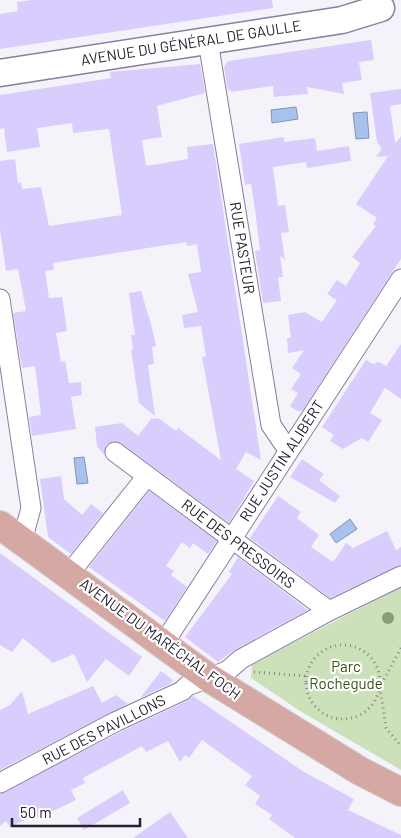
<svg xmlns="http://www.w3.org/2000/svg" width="401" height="838" viewBox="0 0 401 838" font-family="Barlow,sans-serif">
<rect width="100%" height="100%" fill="#f5f3fa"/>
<path fill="#cce0b9" d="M401 587V770L300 711 251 678 252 664Z"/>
<path fill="#a8c2ee" stroke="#8192b5" d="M296 107 298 119 272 123 271 110Z
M367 112 369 138 356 139 353 113Z
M84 457 88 483 77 484 74 458Z
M350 519 357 529 336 543 330 534Z"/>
<path fill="#d9cdfe" d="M32 0H272L273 8 0 49V14L18 11 17 2Z
M371 40 374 60 359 62 362 80 342 83 344 94 307 87 308 94 274 97 273 86 231 92V90H228L224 67 228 61Z
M200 64 205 93 157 106 162 137 142 140 146 166 188 159 187 147 213 144 261 460 246 452 236 469 254 481 229 523 121 443 111 442 106 445 105 456 97 446 95 427 122 423 138 436 151 419 158 418 176 431 178 428 221 460 202 357 206 356 201 326 184 328 182 315 198 312 188 274 201 272 197 244 187 246 186 242 53 263 54 270 45 271 49 298 62 297 67 331 56 333 61 362 65 361 69 383 81 382 82 395 71 397 76 429 32 436 29 417 41 415 35 366 22 368 13 313 26 311 18 269 6 271 0 229V161L15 159 18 183 21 182 22 189 41 187 49 226 122 215 109 129 73 133 72 123 37 128 40 147 7 152 4 128 0 129V95L111 78 110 72Z
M401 89V104L390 106 395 142 396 143 401 136V259L302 411H297L290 406 298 393 291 389 301 374 292 368 304 350 288 353 287 338H291L288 315 305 312 322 322 337 300 327 294 337 280 346 286 360 263 352 257 376 226 373 224 377 218 356 204 388 156 376 157 382 149 377 142 370 93Z
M284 137V142L315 138 317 151 349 146 351 161 307 168 306 162 273 167 278 206 285 205 289 232 281 233 285 260 280 256 283 277H278L281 301 263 303 255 251 260 250 255 209 251 184 245 185 239 144Z
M141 291 151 324 156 346 152 347 154 364 148 365 155 416 139 403 131 350H133L131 335H135L129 293Z
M401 344V399L385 388 370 413 382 420 368 442 362 438 343 449 330 441 334 435 322 427 366 360 373 364 379 362 386 366Z
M302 459 324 474 319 480 340 496 335 503 290 477Z
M61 476 64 499 82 515 91 504 103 513 71 554 48 537 40 479Z
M149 491 217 541 208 554 193 543 190 548 182 542 166 566 174 571 171 575 187 587 165 621 89 567Z
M278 496 301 512 297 518 319 535 311 547 333 562 346 543 353 548 387 531 396 550 401 547V565L330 598 250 538Z
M0 553 142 657 129 676 106 659 87 682 74 654 53 663 23 638 12 652 0 645Z
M238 557 308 610 236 649 218 662 185 637 232 574 229 572Z
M161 671 173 680 170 684 140 698Z
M93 686 102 703 116 695 128 704 0 770V710L10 705 22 691 28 714Z
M193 696 304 772 354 799 348 810 401 835V838H295L269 819 272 815 255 804 260 796 245 785 252 776 202 740 189 758 185 755 180 762 168 741 146 752 142 746 83 778 85 783 71 790 76 800 38 818 36 815 10 827 6 821 0 826V794L120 732 187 701Z
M123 790 130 803 84 830 77 818Z
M170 812 188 838H133Z"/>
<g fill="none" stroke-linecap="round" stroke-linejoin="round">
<g stroke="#877f9f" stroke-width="21">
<path id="minor" d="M208 41 271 425 288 450
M0 299 31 508 22 541
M115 452 329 611
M69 574 147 476
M161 643 171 632 401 279
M0 783 115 722 182 691 187 686 227 671 241 659 329 611 401 576"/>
</g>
<g stroke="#877f9f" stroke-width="29">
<path id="secondary" d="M0 73 342 20 381 8"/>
</g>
<g stroke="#cfced1" stroke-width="30">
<path id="primary" d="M0 525 209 678 360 771 401 792"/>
</g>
<path stroke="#898690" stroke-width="3" stroke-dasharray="1 4" stroke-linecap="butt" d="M306 682a37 37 0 1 1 74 0a37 37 0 1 1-74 0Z
M401 648 380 687 386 728 401 746
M254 672 306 676"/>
<use href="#minor" stroke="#fff" stroke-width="19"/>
<use href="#secondary" stroke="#fff" stroke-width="26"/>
<use href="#primary" stroke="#d6a8a3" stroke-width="28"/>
</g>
<circle fill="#8c9a79" cx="388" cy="618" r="6"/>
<g text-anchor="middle" stroke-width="4.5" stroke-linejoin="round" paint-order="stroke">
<g font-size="15" fill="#25212f" stroke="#fff">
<text transform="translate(191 43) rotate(-9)" y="5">AVENUE DU GÉNÉRAL DE GAULLE</text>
<text transform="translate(242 248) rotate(81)" y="5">RUE PASTEUR</text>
<text transform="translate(282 461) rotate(-57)" y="5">RUE JUSTIN ALIBERT</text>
<text transform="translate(238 544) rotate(37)" y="5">RUE DES PRESSOIRS</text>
<text transform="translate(160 639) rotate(36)" y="5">AVENUE DU MARÉCHAL FOCH</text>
<text transform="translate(104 730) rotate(-27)" y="5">RUE DES PAVILLONS</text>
</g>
<g font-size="15" fill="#36520f" stroke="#fff">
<text x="346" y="672">Parc<tspan x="346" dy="17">Rochegude</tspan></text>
</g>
</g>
<path d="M12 818v8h128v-8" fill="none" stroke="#25212f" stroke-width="2.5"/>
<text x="20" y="818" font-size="15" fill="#25212f" stroke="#ffffff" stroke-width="4" paint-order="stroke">50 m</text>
</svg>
